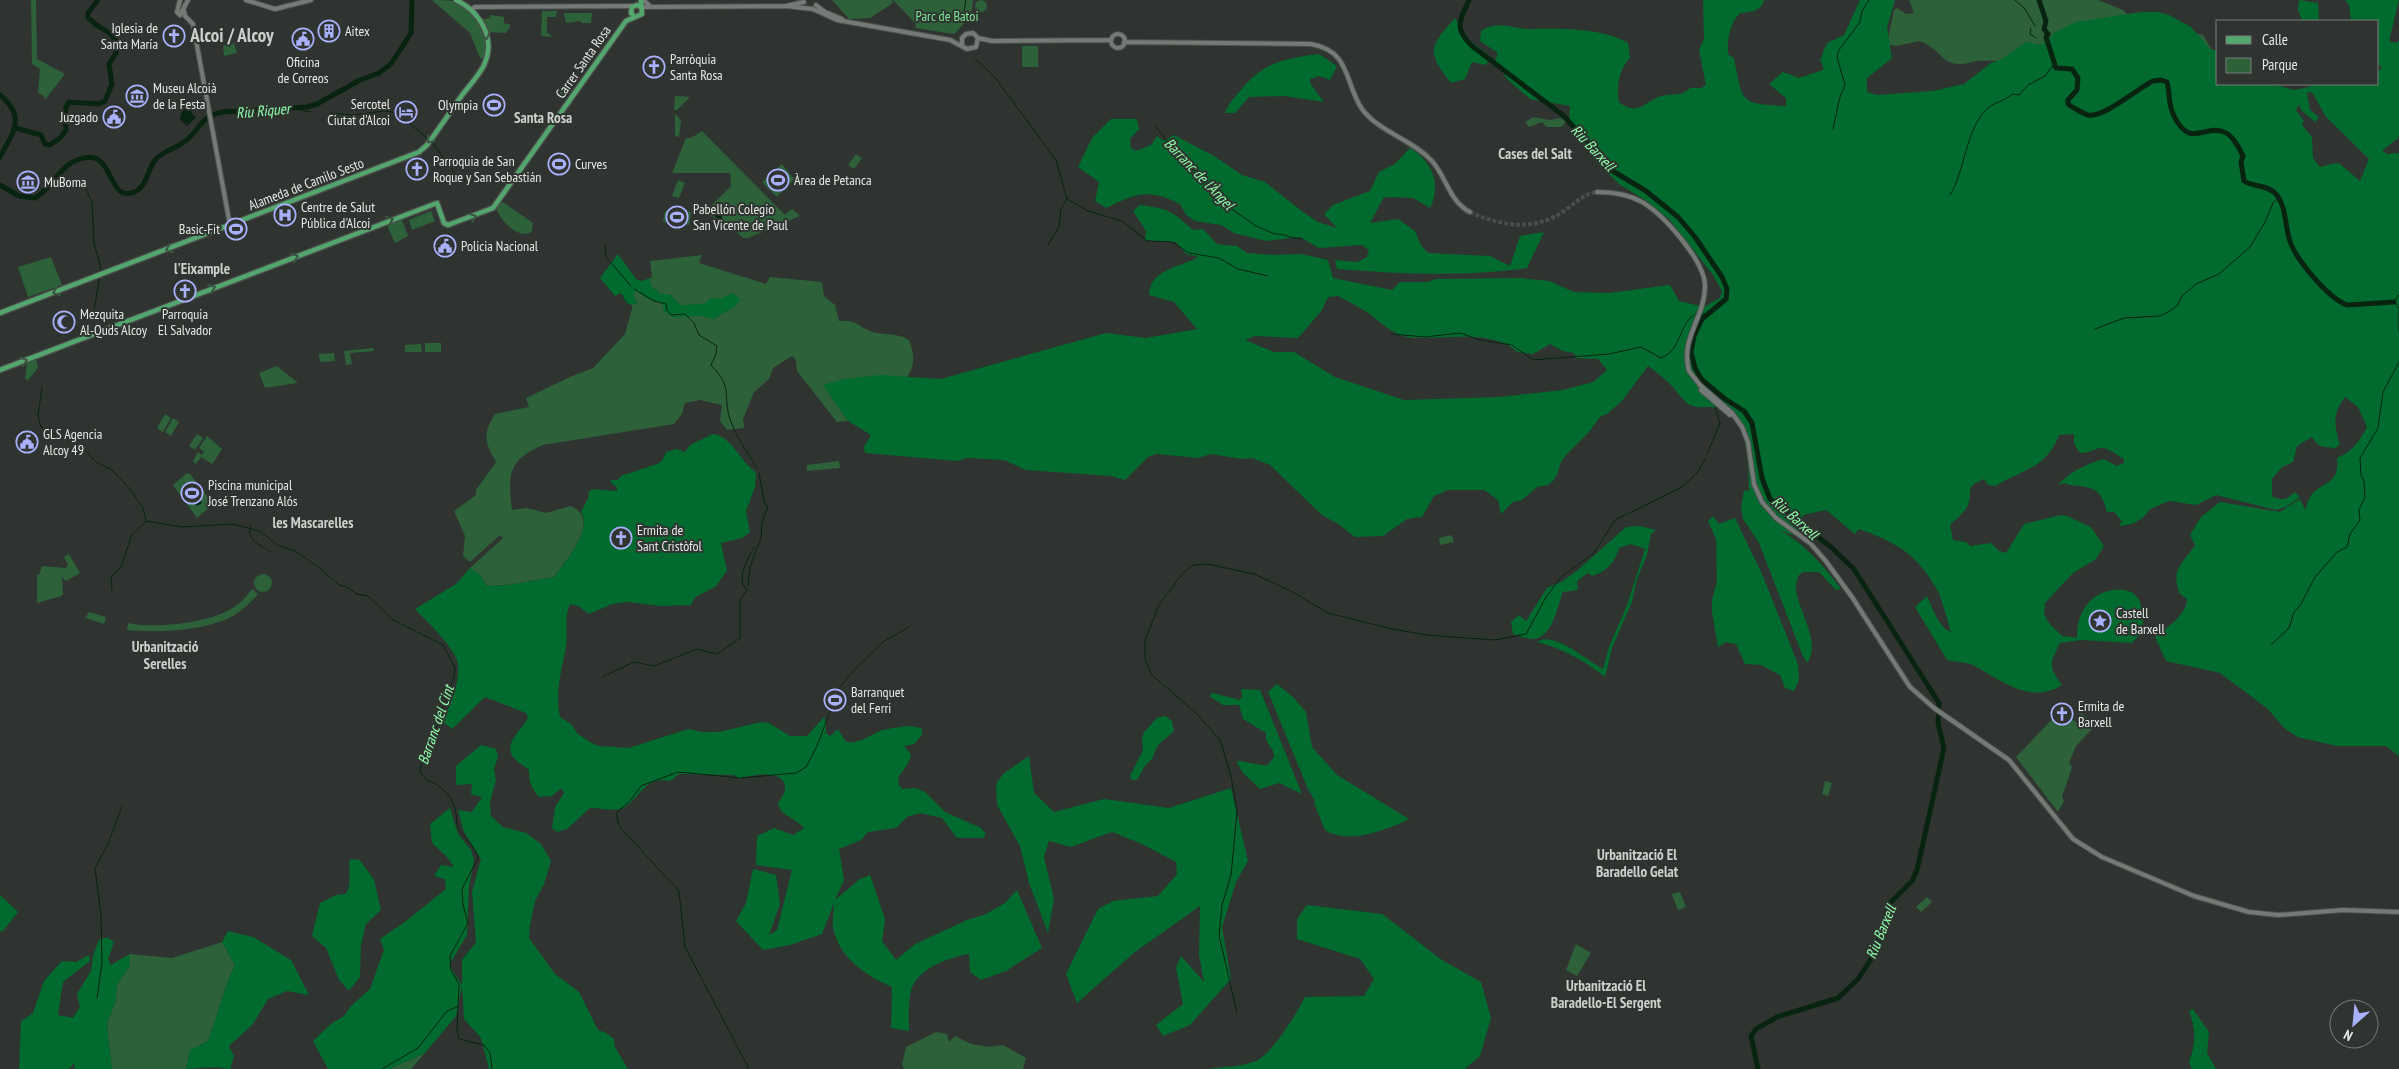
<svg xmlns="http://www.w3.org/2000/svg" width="2399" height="1069" viewBox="0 0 2399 1069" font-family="'PT Sans Narrow',sans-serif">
<rect width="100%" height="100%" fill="#2f3430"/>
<path fill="#2c613a" d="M31 0H36L37 59 65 74 45 100 44 96 38 93 40 69 32 64Z
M432 0C439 0 446 0 452 1 474 9 492 35 483 59L480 58 470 33Z
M832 0H892L893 3 870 18 849 19Z
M893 0H973C973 16 965 23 954 34L915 28 916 24Z
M1909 0H2098L2123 10 2132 19 2203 35 2216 57 1977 61C1939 71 1947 52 1920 41L1896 46 1887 44 1894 10 1897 8 1906 14 1914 13Z
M975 6a6 6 0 1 1 12 0a6 6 0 1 1-12 0Z
M542 11H557L556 17H547V32L553 37 541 36Z
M564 13H592L591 23H581V21L566 23Z
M490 15 504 17V23L511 25 506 33 489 32 483 19 490 18Z
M234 43 237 53 224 56 223 46Z
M1022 46H1038V67H1022Z
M558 88H573L570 93 559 97Z
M675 96 690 97 677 110H674Z
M675 114 681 120 679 137 675 136Z
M1534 117 1549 120 1561 118 1566 122 1561 127H1547L1542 122 1529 127 1525 122Z
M702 131 785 215 792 209 800 216 748 238H743L731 227 720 225 716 218 704 213 731 186 730 173H672L686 138H691Z
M856 154 862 158 854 169 848 165Z
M782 164 794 179 777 197 762 182Z
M678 180 685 183 679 198 672 196Z
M503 202 533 223 532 232C518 240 500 220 496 208L499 203Z
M671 209 691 212 689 225 663 222 665 211Z
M431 211 435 221 412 230 409 220Z
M399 219 402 220 408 236 395 243 387 225Z
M702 255 699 263 766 284 770 277 822 282 824 296 835 305 839 321C858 320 855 325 870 331 883 336 897 332 909 340 914 353 916 365 907 377 878 375 851 377 824 386L848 421 837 422 797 371 796 360 792 356 773 368 769 379 754 392 743 419 744 428 727 430 720 421 722 405 700 400 685 403 682 414 674 424 543 445C507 460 508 476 512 510L527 508 546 513 571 506C603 521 566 559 554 577L508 585 487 586 479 574 470 568 503 538 500 535 470 562 463 556 465 536 454 511 476 495V490L496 462C485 442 482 435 495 414L529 407 526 398 570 377 593 368 625 334 632 309 631 292 652 277 650 261Z
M51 257 62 285 28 297 18 267Z
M425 343H441V352H425Z
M421 344 422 352H405V345Z
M373 348 374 351 350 353 352 364 346 365 344 351Z
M334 353 335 361 320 362 319 354Z
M36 359 38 368 28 380 25 379 27 362Z
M277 366 297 382V383L265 388 259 373Z
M165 414 171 418 163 432 157 428Z
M173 418 179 422 171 436 165 432Z
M197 434 203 438 195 450 189 446Z
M207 436 222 449 212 464 201 457 196 464 193 461 198 452 202 455 204 452 199 448Z
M839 461 840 468 807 471V465Z
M187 473 190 474 213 504 197 518 173 485Z
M1452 535 1454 542 1440 545 1439 538Z
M69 554 80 573 66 581 62 577 63 594 61 596 37 603V575H39L42 566 66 568 68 565 64 557Z
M254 583a9 9 0 1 1 18 0a9 9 0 1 1-18 0Z
M252 589 258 594C250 603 242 611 231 617 204 631 156 633 127 630L128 623C153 629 207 623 229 610 239 605 245 598 252 589Z
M89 612 106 617 104 624 85 618Z
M2058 713 2065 718 2067 715 2083 728 2088 723 2079 715 2081 713 2090 720 2094 727 2076 746 2069 763 2072 767 2062 797 2064 801 2058 812 2016 757Z
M1825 781 1832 783 1828 796 1822 794Z
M1680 892 1686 907 1678 910 1672 894Z
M1927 897 1932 902 1921 912 1916 907Z
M222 942 235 965C223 989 218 1015 208 1041L190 1050 186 1069H112L107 1024 116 1000 117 984 130 966V954L172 958Z
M1576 944 1591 953 1577 976 1566 970Z
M936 1032 947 1034 949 1042 955 1036 971 1044 989 1047 1003 1045 1026 1058 1023 1069H904L902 1064 906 1047Z
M425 1053 411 1069H389Z"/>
<path fill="#016b2f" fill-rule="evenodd" d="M1703 0H1764C1761 13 1749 11 1739 14 1731 22 1725 44 1729 55L1734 58C1743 102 1738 104 1786 106V98L1769 84 1783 72 1799 78 1823 70V66L1820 60 1827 43 1844 35 1860 0H1895L1887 28 1892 58 1867 78V92L1877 95 1933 91 1964 84 1991 63 2000 60 2026 42 2043 45 2055 32 2076 22 2141 12H2158L2169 15 2191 27 2210 49 2218 51V84H2273L2294 90 2309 87 2313 84H2378V72L2382 67 2378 64V21H2351L2349 5 2345 0H2399L2389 41 2395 43 2399 41V137L2382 151 2388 154 2399 153V756L2386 746H2337L2298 737 2285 729 2268 709 2220 673 2166 661 2155 637C2166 628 2187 615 2187 599L2180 594C2170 569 2182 565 2195 545L2190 535 2201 517 2220 502 2280 512 2300 499 2305 510C2307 505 2309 496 2314 492 2329 480 2339 482 2337 458 2353 451 2359 442 2367 427L2358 407 2345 397C2332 415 2334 423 2340 445L2333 449 2330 447C2321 448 2317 445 2312 437L2297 446 2293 462 2282 467 2272 479V496C2282 502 2287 499 2295 492L2300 497 2286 507 2276 510 2216 495 2196 505 2169 501 2150 509 2143 518 2132 524 2119 526 2122 521 2114 512H2107C2101 487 2092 487 2068 485L2065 483 2058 485C2073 470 2084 465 2104 459L2117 466 2124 463V459C2118 456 2108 447 2100 448 2093 449 2088 454 2080 453L2074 444V434L2059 435C2047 468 2022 470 1995 486L1988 485 1984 479C1962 488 1975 491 1967 507 1963 514 1955 520 1950 525L1953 540 1966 542 1970 546 1991 543 1999 551 2006 553 2024 524 2061 515 2067 516 2091 527 2104 546 2096 559 2073 573 2045 603 2044 614 2049 623 2062 636 2077 638C2077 624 2080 612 2089 602 2102 588 2135 582 2141 605 2144 613 2143 623 2142 632L2132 643 2081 640 2060 643C2050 663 2048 666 2062 685 2031 705 2000 680 1973 665 1967 662 1955 662 1947 660L1915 607 1927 596C1932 607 1939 628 1951 632 1947 620 1943 602 1938 592 1919 555 1896 542 1859 529L1855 534 1826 510 1803 515 1796 536 1779 530C1802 541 1826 568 1841 589L1836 590 1819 572H1803L1798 576C1797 580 1796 584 1796 588 1797 610 1822 641 1807 663L1802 654 1759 543 1743 519 1741 508 1744 490 1749 491C1748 466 1750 418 1719 408 1708 405 1698 410 1688 404 1682 399 1677 392 1672 386 1665 379 1657 372 1648 366L1622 401 1607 414 1600 417 1589 432 1567 454 1561 462 1556 477 1552 482 1548 485 1537 487 1522 500 1513 502 1501 514 1498 500 1484 490H1448L1434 496 1422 517 1407 519 1383 536 1355 537 1337 523 1323 516 1270 465 1252 458 1242 459 1210 454 1199 458 1156 454 1148 457 1125 480 1111 476 1026 470 1004 460 968 458 957 461 865 453 864 447 871 435 848 421 823 385 844 379 881 375 941 379 1106 333 1146 338 1197 329 1174 302 1149 295C1150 269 1180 267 1199 257L1186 254 1176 242 1145 240 1146 231 1133 211 1140 205C1168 208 1173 212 1193 230L1203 229 1217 244 1237 246 1247 253 1273 255 1302 254 1328 260 1333 278 1392 290 1400 282H1428L1435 279 1520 278 1549 281 1574 292 1609 293 1670 285 1679 301 1704 307 1720 298 1722 291 1713 275 1669 219 1645 200 1619 184 1593 158 1569 120 1570 106 1530 99 1507 79 1495 60 1498 53 1480 41 1481 31C1499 19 1514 30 1533 29 1563 28 1602 28 1628 43L1630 58C1619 69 1616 87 1619 102 1638 117 1644 102 1661 96 1673 93 1681 97 1690 88H1701L1706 85 1699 50 1704 39ZM2312 92 2326 117 2369 159 2360 181 2340 164 2335 163 2320 167 2313 158 2312 137 2302 125 2304 121 2296 110 2299 104 2301 110 2315 122 2319 117 2310 110 2307 93ZM1338 296C1348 301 1359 307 1368 313 1383 324 1395 337 1414 338 1443 339 1495 329 1517 352L1533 354 1550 344 1563 351 1574 353 1576 358 1598 359 1607 370 1593 382 1563 390 1499 397 1404 400 1335 377 1294 352H1274L1245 340 1255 336 1298 338 1322 310 1328 297Z
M2299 0 2318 3 2319 21H2302L2298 9Z
M1455 18 1468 39 1491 57 1486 65 1472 62 1465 79 1451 83C1426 51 1429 47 1455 18Z
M1319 54 1337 66 1330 80 1319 76 1310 79V83L1324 102 1284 96 1249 97 1235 113H1225C1228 104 1234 98 1240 91 1262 63 1285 58 1319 54Z
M1111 119H1137L1139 129 1130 139 1131 148 1136 151 1151 145 1157 136 1164 141 1174 135 1214 156 1242 175 1265 182 1303 212 1318 222 1337 228 1324 214 1333 205 1370 191 1379 172 1395 164 1410 148C1432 161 1442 184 1430 208L1413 198 1384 197 1370 223 1398 219 1415 231 1421 245 1428 253 1490 256 1510 266 1520 236 1544 232 1527 268C1461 277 1402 274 1337 269L1335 260 1357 262 1367 257 1369 250 1362 245 1319 248 1300 237 1266 241 1234 233 1221 225 1195 221 1186 215 1180 204C1149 188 1136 193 1106 208L1095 201 1099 182 1078 167 1092 138Z
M618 254 637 280 643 281 649 278 652 288 657 290 659 293 671 295 680 305 704 304 711 298 721 299 732 293 741 299 734 307 713 319 700 316 672 317 664 311 663 304 648 299 636 291 633 294 637 303 632 305 627 303 621 293 615 296 600 278Z
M713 434C732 436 740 462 756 472L755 487 746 511 750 532 742 538 721 543 727 571 715 587 695 597 691 605 661 606 627 602 612 604 589 614 578 606 570 604C564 617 568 632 566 647 561 672 555 692 560 717L571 724 578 734 590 742 599 746 613 747 629 748 688 729 703 732H719L761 722 769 723 790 736H807L824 717 826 722V733L830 736 838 729 846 742C862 744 870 734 883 730 892 728 914 723 922 729V735L914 744 904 746 911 754C909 771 891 775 902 789L915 788 925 792 945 812 981 828 986 834 983 838H957L942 818 920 813 907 817 896 828 868 832 861 840 839 849 844 880 835 900 860 879 870 875 885 919 882 941 896 960 915 944 967 920 986 914 1005 903 1017 890 1042 948 1006 971 981 980 970 972 969 954C947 958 914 969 910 995 908 1007 909 1019 909 1031L891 1028 892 987C866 976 838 957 833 927 832 920 834 911 834 903L822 934 790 945 763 950 736 921 746 903 753 869 776 875 780 904 769 935 777 930 792 870 756 865 757 836 774 828 793 835 804 828C793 816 781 817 778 803 802 771 759 771 740 779L734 775 679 774 670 781C645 776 641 796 625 807 615 813 600 807 590 808L567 829 557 832 552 828 555 807 564 793 563 790 560 789 552 796 539 797C532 789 528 780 529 770 524 766 517 762 513 757 503 743 522 730 528 718L526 713 485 697 452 729 443 722C449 705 460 684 458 665 457 649 426 621 415 609L456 584 470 568 479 574 487 586 508 585 554 577C565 562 593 530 581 512L589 496 588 493 592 489 617 491V487L612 484 610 480H618L621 476 657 464 662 461 666 452 677 449 685 452 690 445Z
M1713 516 1719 524 1735 518 1762 574 1798 664 1799 680 1794 691 1785 688 1780 675 1761 665 1745 664 1736 644 1726 642 1718 647 1712 612V600L1717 581 1716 539 1708 521Z
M1640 526 1656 530 1651 534 1647 555 1637 579 1632 602 1612 648 1605 677C1584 660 1563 649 1537 642 1553 630 1589 662 1603 669L1609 647 1627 605 1645 549 1631 544 1619 548C1615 563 1607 571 1592 576L1588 573 1577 581 1578 590 1563 592C1557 606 1553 639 1532 639 1527 639 1519 636 1513 634L1511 622 1519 615 1526 621 1547 588 1563 581 1579 569 1626 527Z
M1277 684 1293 697 1306 712 1312 747 1337 775 1409 819C1387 830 1348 845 1325 830L1314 803 1315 801 1308 789 1268 692Z
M1241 689 1260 690 1302 794 1279 783 1260 789 1243 773 1236 761C1248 761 1257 766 1268 765L1274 757 1273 751 1266 740V733L1243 719 1239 705H1223L1209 696 1213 693 1240 700 1242 697Z
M1165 716 1172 721 1174 731 1158 745 1152 759 1145 766 1137 780H1132L1130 776 1143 750 1142 739 1144 732 1157 718Z
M481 745 496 749 498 757 494 769 496 780 490 802 491 816 503 827 526 833 541 844 551 861 544 884 535 901 530 925 529 938 555 974 579 992 598 1030 606 1033 614 1039 615 1047 628 1069H489L481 1038 464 1019 462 986 456 1016 425 1053 389 1069H328L313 1041 331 1024 344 1016 350 1007 370 989 384 950 380 939 406 921 446 889 445 879 434 876 441 865 454 867 447 857 432 843 430 824 450 808 458 834 471 850 474 860 469 888 467 935 449 965 462 985V960L476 942 472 892 481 859 464 832 458 810 472 812 482 797 471 794 472 784 456 785V766Z
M1029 756 1034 793 1054 812 1104 799 1169 808 1231 788 1248 861 1236 882 1222 927 1231 979 1190 1025 1163 1036 1156 1025 1183 1004 1176 968 1181 956 1204 982 1199 955 1200 906 1135 952 1077 1003 1066 974 1098 909 1113 901 1158 896 1177 874 1176 862 1142 844 1112 832 1071 847 1049 841 1044 857 1054 899 1048 933 1029 883 1020 846 997 805 996 784 1003 774Z
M350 859 360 860 374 880 381 910 366 924 361 945 360 977 349 991 339 980 326 948 312 936 320 903 336 895 346 894C352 883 348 871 350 859Z
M0 895 18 912 2 932 0 931Z
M1307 905 1382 914 1442 960 1481 982 1491 1018 1480 1056 1465 1069H1207C1223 1067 1243 1067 1258 1060 1273 1052 1297 1013 1305 997L1364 996 1374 979 1360 959 1297 939V919Z
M228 931 253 937 291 960 309 995 287 991 268 999 253 1024 229 1046 234 1056 230 1069 214 1067 186 1069 190 1050 208 1041C218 1014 223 990 235 965L222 942Z
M107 937 114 942 108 959 111 965 130 954V966L117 984 116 1000 107 1024 112 1069H75L74 1063 69 1069H19L21 1021 33 1013 44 981 62 961 76 962 89 955 90 961 63 982 58 1015 73 1018 80 1007 77 994 91 971 93 955 99 940Z
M2193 1009 2209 1032 2207 1053 2216 1069H2192L2189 1062C2196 1043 2196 1030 2189 1011Z"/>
<path fill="#082410" d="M199 102 191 113 196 117 187 126 180 119C181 107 190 106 199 102Z
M725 206 721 213 724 227 720 225 717 218 711 214 715 210Z
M190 487 202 503 197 506 186 490Z"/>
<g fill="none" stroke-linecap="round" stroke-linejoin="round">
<path stroke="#082410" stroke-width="1" d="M2015 0 2025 9 2035 26
M964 11 966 0
M2031 28 2030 34 2036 38
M975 59 994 76 1056 160 1067 199 1088 211 1122 221 1147 241 1172 242 1189 253 1219 258 1238 269 1268 276
M290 108 311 112
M331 113 354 115 383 111 392 112 402 117 428 139
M1155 126 1182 159 1215 190 1222 202 1256 226 1275 234C1282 233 1291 239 1302 239
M1833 129 1840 97 1845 85 1837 57 1839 50 1860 22 1862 11 1869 0
M432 142 459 179 477 183
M74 179 85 187 92 202 94 243 101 268 94 311
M1950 195C1965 171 1966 129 1986 110 1993 102 2004 102 2012 94L2019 95 2028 85 2045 76 2054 64
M605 245 606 257 631 286
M1048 245 1059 227 1061 209 1067 199
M634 289 654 301 666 304 667 310 671 315 685 314 694 323 699 335 717 346 716 354 711 365C734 389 722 394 730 419 736 437 748 453 757 468
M2399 308 2394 302 2399 295
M2399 309V331
M1701 314H1707
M2095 329 2124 318 2160 316 2170 311 2178 305 2182 296 2196 284 2219 274 2250 247 2265 222 2273 203 2278 198
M1392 334 1425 337 1460 333 1480 340 1512 345 1533 360 1609 354 1641 347 1661 358C1682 350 1678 325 1695 314
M42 387 38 416 41 427 81 446 96 462 112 470 129 488 143 508 146 521
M1718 400 1720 395
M1707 454 1720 423 1715 407
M146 521 182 527 232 524 260 531 277 545 295 551 317 566 339 585 347 587 357 594 368 596 393 620 443 645 455 668 454 677 435 732 423 754 420 771 426 780C441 784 453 796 456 813 457 817 456 821 457 825 462 838 475 845 478 858L462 889 463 905 468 923 450 956 451 970 459 984 457 1030 459 1039 484 1045 490 1053 492 1069
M251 525C245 542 259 543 271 552
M748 586 750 567 761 538 762 522 768 507 764 502 759 473
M112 591 111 577 121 567 132 534 146 522
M748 591C734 579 748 560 754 547
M2271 645 2289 628 2294 612 2301 604 2315 577 2337 552 2347 547 2350 534 2360 520 2359 510 2365 497 2364 481 2361 475 2360 458 2378 428 2383 392 2399 362
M602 677 634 662 654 666 697 649 717 654 740 638V600L746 591
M97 998 102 963 101 915 95 868 108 844 122 806
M1237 1013 1219 935 1222 905 1231 875 1237 812 1231 776 1220 740 1196 713 1151 674 1145 659V640L1159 605 1183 573 1193 565 1207 564 1254 574 1291 591 1328 613 1392 629 1427 635 1495 640 1526 634 1546 597 1562 576 1593 554 1615 520 1682 487 1697 473 1706 458
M382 1069 418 1048 447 1011 457 1007
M749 1069 685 947 679 891 619 826 616 813 630 801 641 786 678 772 741 778 796 773 806 767 817 746 839 688 857 667 883 642 909 627"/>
<path stroke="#082410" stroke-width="5" d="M1469 0C1459 22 1454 28 1472 46L1564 116 1611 170 1646 191 1678 217 1695 237 1722 277 1727 289 1726 299 1702 319 1694 336 1691 352 1695 368 1702 380 1725 399 1744 411 1752 423 1762 478 1770 499 1832 548 1854 569 1939 703 1938 723 1944 748 1917 870 1912 881 1889 904 1873 956 1858 979 1838 998 1777 1017 1756 1029 1751 1036 1758 1069
M2039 0 2046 21 2044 29 2048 34 2046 37 2056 68 2072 69 2078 78 2077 90 2068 100V104C2072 107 2084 114 2088 115 2104 118 2138 88 2153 81L2161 80 2167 82C2170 93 2168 105 2174 116 2190 149 2205 124 2224 132 2233 135 2239 148 2243 156L2241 162 2244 181C2253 187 2269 185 2276 194 2286 206 2285 224 2289 238 2294 258 2328 298 2347 305L2394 302
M0 95C27 118 13 132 0 157
M16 128 41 135 45 144 50 145 60 138 66 130C65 121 63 110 69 102L98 104 105 101 112 84 109 64 116 53 118 45C114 30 96 29 88 17V13L98 0
M0 185 19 196 35 198C54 187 59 165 80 159 117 146 105 209 138 190 147 184 148 169 155 160 163 151 175 149 184 142 200 131 199 117 222 112L307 107 317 104 360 80 379 73 391 64 411 33 412 0"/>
<path stroke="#4a4f4b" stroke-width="4" stroke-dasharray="4 2" stroke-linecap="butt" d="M1470 212C1501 226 1534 232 1564 211 1575 203 1583 194 1597 192"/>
<g stroke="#4d514e" stroke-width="6">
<path id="secondary" d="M180 0 177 12 180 15 188 0
M246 0 275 9 311 0
M643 0 649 5
M816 5 825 12 842 19
M786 6 813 9 837 20 950 40 967 49 976 47 978 38 973 33 966 34 962 38V45
M641 7 786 6 804 2
M472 9 475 7 633 6
M184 11 185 16 193 24 230 225
M1111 41a7 7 0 1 1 14 0a7 7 0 1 1-14 0Z
M978 38 992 41 1111 40
M1124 42 1311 44C1351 51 1344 82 1362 109 1379 132 1413 140 1432 161 1447 178 1449 201 1470 212
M1597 192C1612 192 1628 194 1642 202 1663 214 1705 261 1705 286 1705 318 1680 337 1689 371
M1689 371 1700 385 1732 413 1742 427 1748 442 1754 484 1762 502 1776 518 1810 543 1825 560 1852 597 1910 687 1934 708 2009 760 2073 839 2102 857 2194 896 2249 912 2278 915 2343 910 2399 912
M1701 390 1730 415"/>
</g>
<g stroke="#4d514e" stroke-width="7">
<path id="primary" d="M634 16 631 13 632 7 637 5 641 7
M0 313 419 152 427 145C438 130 449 114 460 98 467 88 477 78 483 67 497 40 481 12 456 0
M0 370 437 203 444 223 448 225 493 208 626 21 642 14 641 0"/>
</g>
<use href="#secondary" stroke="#747a75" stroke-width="4"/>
<use href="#primary" stroke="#53a66e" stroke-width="4.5"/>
</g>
<defs><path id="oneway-chevron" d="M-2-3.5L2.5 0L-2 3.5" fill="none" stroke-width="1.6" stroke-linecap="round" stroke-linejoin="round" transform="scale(1.25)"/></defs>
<g stroke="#3a5643">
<use href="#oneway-chevron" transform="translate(486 36) rotate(79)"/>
<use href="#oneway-chevron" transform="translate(430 140) rotate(126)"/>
<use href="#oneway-chevron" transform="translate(473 217) rotate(-20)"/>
<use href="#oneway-chevron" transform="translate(390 220) rotate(-22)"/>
<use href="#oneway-chevron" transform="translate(169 249) rotate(159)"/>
<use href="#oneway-chevron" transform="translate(295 257) rotate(-21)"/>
<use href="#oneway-chevron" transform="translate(212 288) rotate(-21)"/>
<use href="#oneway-chevron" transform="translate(56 292) rotate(159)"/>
<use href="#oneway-chevron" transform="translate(24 361) rotate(-21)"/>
</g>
<defs>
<g id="building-ring" transform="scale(1.125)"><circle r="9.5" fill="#2f3430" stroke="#a9b0fc" stroke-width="1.5"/><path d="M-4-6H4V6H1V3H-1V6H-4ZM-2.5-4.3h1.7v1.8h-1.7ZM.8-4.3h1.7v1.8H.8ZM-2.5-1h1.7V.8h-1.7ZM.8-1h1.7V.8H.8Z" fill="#a9b0fc"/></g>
<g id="church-ring" transform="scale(1.125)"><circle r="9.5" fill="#2f3430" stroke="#a9b0fc" stroke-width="1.5"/><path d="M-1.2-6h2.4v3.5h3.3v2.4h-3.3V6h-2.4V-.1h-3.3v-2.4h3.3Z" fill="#a9b0fc"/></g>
<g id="civic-ring" transform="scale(1.125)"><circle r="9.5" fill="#2f3430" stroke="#a9b0fc" stroke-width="1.5"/><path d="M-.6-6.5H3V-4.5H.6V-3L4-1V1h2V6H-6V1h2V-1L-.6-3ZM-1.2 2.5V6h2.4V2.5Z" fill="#a9b0fc"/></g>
<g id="museum-ring" transform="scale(1.125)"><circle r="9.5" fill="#2f3430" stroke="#a9b0fc" stroke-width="1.5"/><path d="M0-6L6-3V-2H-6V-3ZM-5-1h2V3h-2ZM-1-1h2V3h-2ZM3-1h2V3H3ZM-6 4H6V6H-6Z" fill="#a9b0fc"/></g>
<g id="stadium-ring" transform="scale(1.125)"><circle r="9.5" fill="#2f3430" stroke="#a9b0fc" stroke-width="1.5"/><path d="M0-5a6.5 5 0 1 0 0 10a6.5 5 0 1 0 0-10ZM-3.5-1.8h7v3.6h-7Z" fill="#a9b0fc"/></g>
<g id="hotel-ring" transform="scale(1.125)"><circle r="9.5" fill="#2f3430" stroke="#a9b0fc" stroke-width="1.5"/><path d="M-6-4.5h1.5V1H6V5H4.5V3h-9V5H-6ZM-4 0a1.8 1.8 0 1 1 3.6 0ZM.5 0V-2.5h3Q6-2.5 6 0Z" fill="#a9b0fc"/></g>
<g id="hospital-ring" transform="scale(1.125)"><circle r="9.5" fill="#2f3430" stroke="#a9b0fc" stroke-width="1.5"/><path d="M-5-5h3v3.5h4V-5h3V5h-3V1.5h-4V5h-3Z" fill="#a9b0fc"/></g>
<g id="mosque-ring" transform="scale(1.125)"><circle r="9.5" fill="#2f3430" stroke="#a9b0fc" stroke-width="1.5"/><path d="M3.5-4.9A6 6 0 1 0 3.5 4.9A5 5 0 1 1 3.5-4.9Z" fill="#a9b0fc"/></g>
<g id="sight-ring" transform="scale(1.125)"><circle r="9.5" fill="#2f3430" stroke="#a9b0fc" stroke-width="1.5"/><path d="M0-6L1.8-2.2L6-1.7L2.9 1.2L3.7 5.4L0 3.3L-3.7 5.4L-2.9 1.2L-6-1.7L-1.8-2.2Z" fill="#a9b0fc"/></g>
</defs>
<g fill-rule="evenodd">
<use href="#building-ring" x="329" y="31"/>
<use href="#church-ring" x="174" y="36"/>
<use href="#civic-ring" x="303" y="39"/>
<use href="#church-ring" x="654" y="67"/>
<use href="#museum-ring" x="137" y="96"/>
<use href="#stadium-ring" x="494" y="105"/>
<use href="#hotel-ring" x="406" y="112"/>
<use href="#civic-ring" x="114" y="117"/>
<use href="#stadium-ring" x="559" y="164"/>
<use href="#church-ring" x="417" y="169"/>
<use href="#stadium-ring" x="778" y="180"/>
<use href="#museum-ring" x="28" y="182"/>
<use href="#hospital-ring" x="285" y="215"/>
<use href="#stadium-ring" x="677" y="217"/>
<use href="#stadium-ring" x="236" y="229"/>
<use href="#civic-ring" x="445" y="246"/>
<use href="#church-ring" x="185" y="291"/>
<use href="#mosque-ring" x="64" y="322"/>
<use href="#civic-ring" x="27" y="442"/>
<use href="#stadium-ring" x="192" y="493"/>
<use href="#church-ring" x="621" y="538"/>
<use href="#sight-ring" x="2100" y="621"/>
<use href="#stadium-ring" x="835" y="700"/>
<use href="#church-ring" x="2062" y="714"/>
</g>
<g text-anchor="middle" stroke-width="4" stroke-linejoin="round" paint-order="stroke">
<g font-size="14" fill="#7ae996" stroke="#2f3430">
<text x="947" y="21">Parc de Batoi</text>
</g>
<g font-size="14" fill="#e5e9e6" stroke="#2f3430" text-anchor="start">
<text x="158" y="33" text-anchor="end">Iglesia de<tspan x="158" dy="16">Santa María</tspan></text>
<text x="345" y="36">Aitex</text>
<text x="670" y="64">Parròquia<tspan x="670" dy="16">Santa Rosa</tspan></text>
<text x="303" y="67" text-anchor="middle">Oficina<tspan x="303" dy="16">de Correos</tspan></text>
<text x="153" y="93">Museu Alcoià<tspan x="153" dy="16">de la Festa</tspan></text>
<text x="390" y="109" text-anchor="end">Sercotel<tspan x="390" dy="16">Ciutat d'Alcoi</tspan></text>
<text x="478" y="110" text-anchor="end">Olympia</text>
<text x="98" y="122" text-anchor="end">Juzgado</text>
<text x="433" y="166">Parroquia de San<tspan x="433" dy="16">Roque y San Sebastián</tspan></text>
<text x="575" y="169">Curves</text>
<text x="794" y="185">Àrea de Petanca</text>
<text x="44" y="187">MuBoma</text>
<text x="301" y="212">Centre de Salut<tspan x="301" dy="16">Pública d'Alcoi</tspan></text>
<text x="693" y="214">Pabellón Colegio<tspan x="693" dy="16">San Vicente de Paul</tspan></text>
<text x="220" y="234" text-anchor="end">Basic-Fit</text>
<text x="461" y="251">Policia Nacional</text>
<text x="80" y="319">Mezquita<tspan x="80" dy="16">Al-Quds Alcoy</tspan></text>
<text x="185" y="319" text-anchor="middle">Parroquia<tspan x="185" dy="16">El Salvador</tspan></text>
<text x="43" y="439">GLS Agencia<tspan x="43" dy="16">Alcoy 49</tspan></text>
<text x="208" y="490">Piscina municipal<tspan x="208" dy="16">José Trenzano Alós</tspan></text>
<text x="637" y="535">Ermita de<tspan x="637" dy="16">Sant Cristòfol</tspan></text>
<text x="2116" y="618">Castell<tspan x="2116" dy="16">de Barxell</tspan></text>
<text x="851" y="697">Barranquet<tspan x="851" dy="16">del Ferri</tspan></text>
<text x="2078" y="711">Ermita de<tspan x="2078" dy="16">Barxell</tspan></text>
</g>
<g font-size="14" fill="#e5e9e6" stroke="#2f3430">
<text transform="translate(583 62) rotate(-55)" y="5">Carrer Santa Rosa</text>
<text transform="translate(306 184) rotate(-21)" y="5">Alameda de Camilo Sesto</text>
</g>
<g font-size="15" font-style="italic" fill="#8ffeaa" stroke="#2f3430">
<text transform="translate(263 111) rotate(-5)" y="5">Riu Riquer</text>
<text transform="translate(1593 148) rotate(47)" y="5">Riu Barxell</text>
<text transform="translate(1199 174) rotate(46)" y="5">Barranc de l'Àngel</text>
<text transform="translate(1795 518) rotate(42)" y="5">Riu Barxell</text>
<text transform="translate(436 725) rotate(-71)" y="5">Barranc del Cint</text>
<text transform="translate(1881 932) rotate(-68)" y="5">Riu Barxell</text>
</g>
<g font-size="15" font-weight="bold" fill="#cad0cb" stroke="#2f3430">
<text x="543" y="123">Santa Rosa</text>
<text x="1535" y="159">Cases del Salt</text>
<text x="202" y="274">l'Eixample</text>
<text x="313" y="528">les Mascarelles</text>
<text x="165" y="652">Urbanització<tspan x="165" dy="17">Serelles</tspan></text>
<text x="1637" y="860">Urbanització El<tspan x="1637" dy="17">Baradello Gelat</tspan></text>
<text x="1606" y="991">Urbanització El<tspan x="1606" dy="17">Baradello-El Sergent</tspan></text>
</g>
<g font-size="19" font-weight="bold" fill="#cad0cb" stroke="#2f3430">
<text x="232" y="42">Alcoi / Alcoy</text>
</g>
</g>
<rect x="2216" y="20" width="162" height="65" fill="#2f3430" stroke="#787c79"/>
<rect x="2226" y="36" width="25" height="8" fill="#53a66e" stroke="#787c79"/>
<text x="2262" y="45" font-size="15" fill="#e5e9e6">Calle</text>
<rect x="2226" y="58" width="25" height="15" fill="#2c613a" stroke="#787c79"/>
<text x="2262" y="70" font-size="15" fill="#e5e9e6">Parque</text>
<g transform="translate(2354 1024) rotate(207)"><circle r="24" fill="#2f3430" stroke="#787c79"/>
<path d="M0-4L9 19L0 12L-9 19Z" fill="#a9b0fc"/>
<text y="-8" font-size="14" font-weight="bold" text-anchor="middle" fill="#e5e9e6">N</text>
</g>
</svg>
